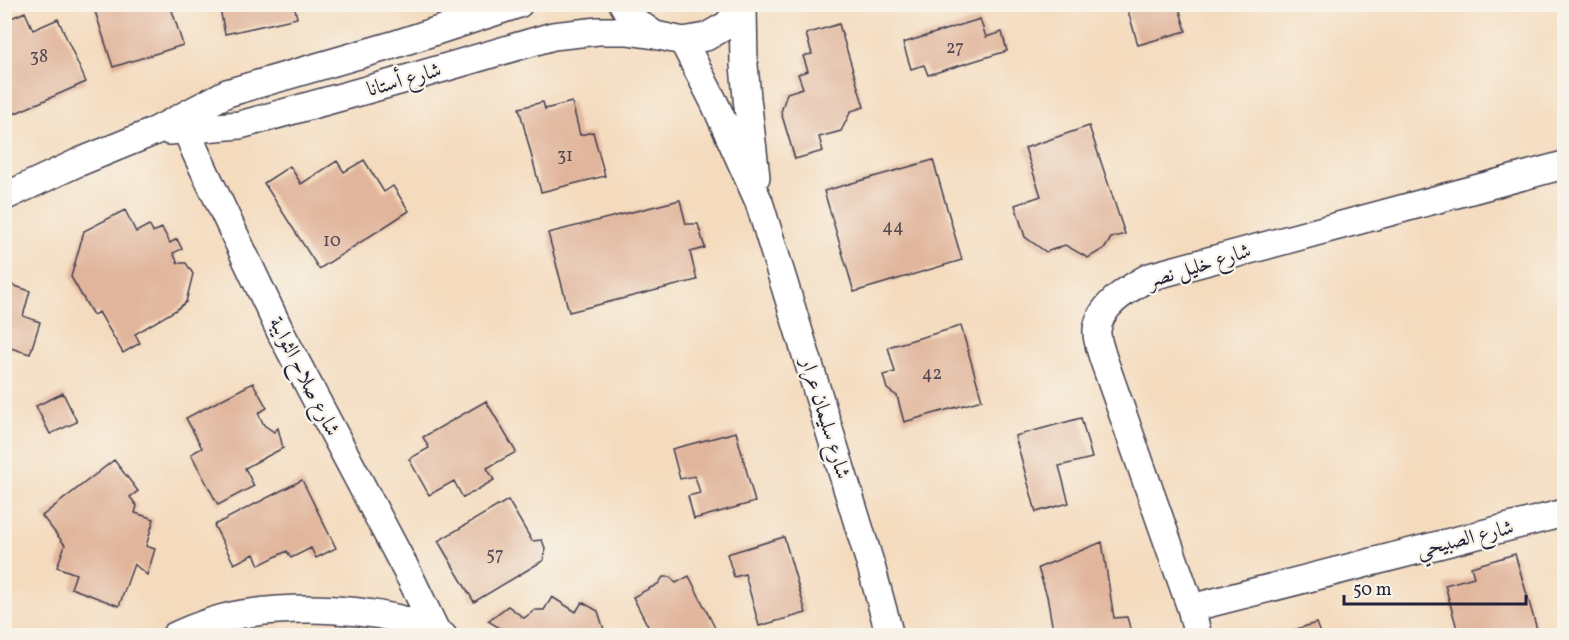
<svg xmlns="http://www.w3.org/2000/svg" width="1569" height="640" viewBox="0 0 1569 640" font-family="Vollkorn,Amiri,serif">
<rect width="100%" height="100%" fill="#f7f3e8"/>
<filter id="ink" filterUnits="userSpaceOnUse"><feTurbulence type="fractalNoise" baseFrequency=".0167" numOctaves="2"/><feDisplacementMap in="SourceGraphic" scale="12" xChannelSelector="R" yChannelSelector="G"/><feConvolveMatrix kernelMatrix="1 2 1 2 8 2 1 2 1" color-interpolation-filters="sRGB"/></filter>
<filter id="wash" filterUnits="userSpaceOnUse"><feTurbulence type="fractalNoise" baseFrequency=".008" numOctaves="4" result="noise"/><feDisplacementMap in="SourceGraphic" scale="24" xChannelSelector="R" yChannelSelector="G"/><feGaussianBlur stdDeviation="1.35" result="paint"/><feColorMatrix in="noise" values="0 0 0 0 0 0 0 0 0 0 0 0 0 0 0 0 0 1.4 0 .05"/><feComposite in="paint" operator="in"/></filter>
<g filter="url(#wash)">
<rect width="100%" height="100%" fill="#f4dbbe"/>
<g id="blocks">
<path fill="#e1b59b" d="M96 4H170L183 45 113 67 93 5Z
M219 4H294L297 18 225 34Z
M1126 4H1178L1186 31 1138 45Z
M25 12 33 30 58 19 86 82 9 116 4 105V21Z
M980 19 986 37 1002 32 1007 51 928 75 924 65 911 69 903 43Z
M839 24 864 107 851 111 841 131 819 137 823 151 795 159 781 112 787 93 803 88 798 74 808 71 803 56 812 54 806 34Z
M543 102 545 109 572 102 580 135 593 132 605 176 541 192 519 108Z
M1089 126 1125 234 1111 238 1105 248 1088 258 1065 245 1046 252 1025 237 1015 205 1041 196 1025 148Z
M364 160 384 192 393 186 409 211 319 269 264 183 290 166 301 184 337 161 344 172Z
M933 160 962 260 854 292 824 191Z
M680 200 686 224H698L705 248 690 252 697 280 569 312 548 233Z
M125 210 136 232 149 225 153 232 162 228 170 243 177 239 182 249 173 253 178 263H186L193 274 186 302 176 310 135 334 140 343 123 353 99 312 93 315 71 277 84 231Z
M9 284 30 291 23 316 40 322 30 354 4 346V288Z
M961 326 982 400 904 422 897 396 887 389 883 375 895 372 888 347Z
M253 383 267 408 258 413 264 425 274 432 278 428 283 448 245 468 254 486 218 505 191 454 202 448 186 418Z
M63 393 77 422 50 434 36 406Z
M486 401 516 452 487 468 494 480 463 498 454 481 429 495 409 459 429 448 423 437Z
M1081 418 1092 458 1059 466 1069 503 1036 512 1015 436Z
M736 432 755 502 694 519 688 496 700 493 695 476 680 479 672 449Z
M114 460 138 491 130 497 137 506 135 513 154 519 146 546 155 549 147 575 134 564 119 606 71 588 76 574 57 567 65 545 42 516Z
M302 480 336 548 316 558 311 548 291 558 287 551 259 565 254 554 234 564 214 525Z
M508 500 532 541 542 540 545 548 544 560 474 602 438 541Z
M784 537 806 613 759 626 745 574 734 577 727 554Z
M1102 542 1114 618 1127 617 1132 635 1054 636 1047 596 1038 568Z
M1515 554 1539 636H1459L1445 585 1474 577 1471 567Z
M689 576 719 636H653L633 597 658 584 663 577H670L676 583Z
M552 597 576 612 582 602 598 611 606 636H513L488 621 508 606 524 618 535 610H544Z
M1316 623 1321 636H1278V635Z"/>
</g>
</g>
<g filter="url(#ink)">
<use href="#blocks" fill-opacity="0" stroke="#423e4f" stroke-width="1.5"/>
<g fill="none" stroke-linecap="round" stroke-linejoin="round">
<g stroke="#423e4f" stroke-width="30">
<path id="street" d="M623 4 632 19 655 35 683 41 706 37 727 25 744 4
M743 7 744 65 747 98 756 177
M683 41 715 104 759 202 871 566 890 636
M181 117 196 153 282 335 411 579 436 631
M169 131 240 125 406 79 553 36 598 31H627L655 35
M4 197 77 163 153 132 227 93 393 45 519 4
M1191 608 1564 513
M175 636C199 625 224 616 250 613 300 606 365 608 414 623 424 627 434 630 443 636
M1198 636 1191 608 1103 358C1101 350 1096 339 1097 330 1100 304 1129 289 1149 277L1564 165"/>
</g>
<use href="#street" stroke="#fff" stroke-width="27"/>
</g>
</g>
<g text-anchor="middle" stroke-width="4.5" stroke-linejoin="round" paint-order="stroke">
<g font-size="18" fill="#524753">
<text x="955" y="53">27</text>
<text x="39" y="62">38</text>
<text x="565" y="161">31</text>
<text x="893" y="232">44</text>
<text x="332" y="246">10</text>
<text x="932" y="379">42</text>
<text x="495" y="560">57</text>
</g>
<g font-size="21" fill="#22223b" stroke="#f7f3e8">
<text transform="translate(404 79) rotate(-16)" y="7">شارع أستانا</text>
<text transform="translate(1199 265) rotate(-17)" y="7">شارع خليل نصر</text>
<text transform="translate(305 376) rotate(63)" y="7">شارع صلاح الثوايبة</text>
<text transform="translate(826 418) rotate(73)" y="7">شارع سليمان عرار</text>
<text transform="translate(1465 538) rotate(-14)" y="7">شارع الصبيحي</text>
</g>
</g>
<rect width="1569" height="640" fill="none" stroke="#f7f3e8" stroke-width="24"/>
<path d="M1344 595v9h182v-9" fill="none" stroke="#22223b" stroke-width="3"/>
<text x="1353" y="595" font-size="18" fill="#22223b" stroke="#f7f3e8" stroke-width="4.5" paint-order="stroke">50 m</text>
</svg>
